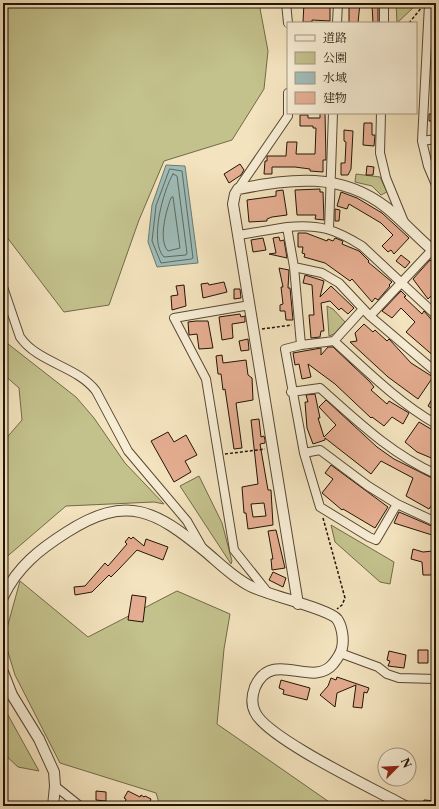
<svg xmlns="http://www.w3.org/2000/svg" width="439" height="809" viewBox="0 0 439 809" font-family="'Libre Caslon Text','Noto Serif JP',serif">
<rect width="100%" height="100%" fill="#f3e3be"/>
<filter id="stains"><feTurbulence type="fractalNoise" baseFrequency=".005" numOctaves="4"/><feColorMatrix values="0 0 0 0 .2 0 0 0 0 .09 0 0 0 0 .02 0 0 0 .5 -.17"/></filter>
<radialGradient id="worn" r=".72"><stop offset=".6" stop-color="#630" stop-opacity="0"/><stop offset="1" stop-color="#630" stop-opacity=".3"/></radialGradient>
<path fill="#c3c18c" stroke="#726a48" d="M3 3H259L268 51 264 89 232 140 164 161 139 220 109 305 64 312 3 232Z
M396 3H423L415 6 397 23Z
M356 174 380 177 387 192 381 195 372 186 355 182Z
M327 306 333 309 345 322 334 334 329 336Z
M3 340 76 397 94 418 125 463 164 504 154 502 66 506 3 560V442L22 420 19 388 3 374Z
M199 476 222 523 232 561 231 564 180 486Z
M331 525 394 562 390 584 380 582 335 542Z
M20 581 88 637 177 591 230 614 224 649 217 724 335 806H160L156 793 60 763 15 675 4 639Z
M3 706 39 771 18 767 3 753Z"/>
<path fill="#9ebdb9" stroke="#6c7971" d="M166 165 185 166 198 263 157 267 148 242 152 205Z"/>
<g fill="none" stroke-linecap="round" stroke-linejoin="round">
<path stroke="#60685f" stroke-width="1" d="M170 169 182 171 193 258 191 259 161 263 152 241 156 206Z
M173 174 177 176 187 253 186 255 164 257C149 242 163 191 173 174Z
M173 197 180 248 168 251C158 240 166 211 171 198Z"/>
</g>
<path fill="#e5ad91" stroke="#221405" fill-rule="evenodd" d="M304 3H330V21L312 20V22H303Z
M349 3H360L358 23H349Z
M372 5H378V23H373Z
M320 113H325L326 160H323V172L310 171V169L295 167H272V174H264L265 161H267V156H286L287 142H297L296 154H315L316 128H313V126H300V115H308V118H320Z
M429 114H436V121H429Z
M364 123H372V135H375L374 146 363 145Z
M344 130 353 131 351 169 348 175H341V163H345L346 142 344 141Z
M240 164 244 170 241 175 229 183 224 174Z
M367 166 374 167 373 175H366Z
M320 189V192H323L324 220 315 219 316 215H297L295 190Z
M283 190 287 215 272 217 267 219V221L249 222 247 200 276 196V191Z
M341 192 357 198 382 213 409 238 394 254 391 250 388 252 382 246 393 235 381 223 349 204 347 209 337 206Z
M335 209 340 210 339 221H335Z
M298 233H306L327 241 328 239 333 241 335 238 343 241 342 244 359 251 369 261 368 262 392 282 389 285 390 286 378 300 375 298 372 302 352 279 350 281 325 263 304 257 305 254 302 253 303 247H298Z
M279 237 280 241 284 240 287 258 269 254 276 253 273 238Z
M263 238 266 250 253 252 251 240Z
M401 255 410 262 405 268 396 261Z
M430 260 436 265V299L432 295 428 299 413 279Z
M279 268 289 270 288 288H290L293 320H286L285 311H280V305L283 304 281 287H283Z
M305 275 324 281 320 297 331 286 354 308 348 314 341 308 339 310 330 301 321 303 324 331H321L320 337 311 338 309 315H314L312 285 303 283Z
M224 282 227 292 203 298 201 284 208 283 209 285Z
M184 285 186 306 172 310 171 296 178 295 176 286Z
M234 289H240L241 298 234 299Z
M401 291 406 296 404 297 422 314 424 311 436 325V358L406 332 415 322 401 308 392 318 382 311Z
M240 314 241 317 245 316V322L232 324 233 338 222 340 219 317Z
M196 321H208L213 348 199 349 197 334 189 335 188 322Z
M364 324 373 332 375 330 387 341 389 339 411 363 433 377 418 399 388 377 350 342 357 341 355 333Z
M248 339 249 350 241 351 239 341Z
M328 347H333L370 382 374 387 371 390 387 404 389 401 409 413 403 424 392 417 384 426 372 417 371 418 335 384 308 364 311 377 302 379 299 364 295 365 293 353 321 348V355Z
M222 355 223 363 246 360 248 375 252 378 253 400 236 403 242 448 234 449 225 389 223 390 221 374H218L216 356Z
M436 392V411L428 406Z
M315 394 320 418H318L324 437 336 425 319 407 326 400 377 447 394 459 436 480V508L431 506 429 509 406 496 413 478 381 461 371 474 325 438V440L313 444 307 428 305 402H308L306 395Z
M259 419 261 437 264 436 265 440V443L260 444 268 490H271L273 525 248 529 246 513H244L242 487 258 484 251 420ZM264 503 266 516 253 517 251 504Z
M419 422 436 432V460L417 452 405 442Z
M168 432 174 442 186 435 197 455 185 461 191 472 174 482 151 441Z
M331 465 388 507 375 528 343 509 342 510 322 493 333 479 325 473Z
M399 512 434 527 432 535 394 523Z
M276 530 285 568 272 570 271 559H273L268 531Z
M129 537 131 539 133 537 144 546 146 539 168 547 163 560 137 550 119 569 111 577 109 575 92 592 75 595 74 587 85 586 105 563 108 566 127 544 125 542Z
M413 549 423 552 433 551 434 575H423L422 562 411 559Z
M273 572 286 578 283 587 269 580Z
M132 595 146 597 143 622 128 620Z
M418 650H428V663H418Z
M389 651 406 655 404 668 388 666 390 661 387 660Z
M337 677 369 688 367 693 364 692 362 708 353 707 356 685 337 693 335 707 320 695 328 686 331 678 336 680Z
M281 680 310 688 307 700 283 694 284 690 279 688Z
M96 791 106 792V801L96 800Z
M128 791 140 797 141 795 144 797 145 796 151 799 148 806H124L126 799 124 798Z
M424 800 436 801V806H423Z"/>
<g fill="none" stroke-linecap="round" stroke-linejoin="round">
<g stroke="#564833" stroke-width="10">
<path id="minor" d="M286 3 288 23
M431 3 429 4 422 141 428 166 436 185
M337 23 338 3
M384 23V3
M381 113 380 153 386 178 404 222
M422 141 436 139
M238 189 288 116V93
M329 229 333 113
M239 235 287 227
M294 267 322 273 339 283 370 316 436 372
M3 287 20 337C38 363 77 366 96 391L128 451 187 521 203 549
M250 305 174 318 206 379 234 550 269 594
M370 316 432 250
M334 341 363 309
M301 345 294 267 287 227C319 224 335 229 362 246L436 315
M291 392 320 388C356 420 391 454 436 474
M304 453 320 450 368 486 397 504 436 522
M397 504 376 540 369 537 320 507 304 453 285 349 301 345 334 341C367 371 398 402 436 424
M340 653 378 667 387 674 399 678 436 679
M55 786 80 806"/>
</g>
<g stroke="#564833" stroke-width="12">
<path id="tertiary" d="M3 597C17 567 40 549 67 532 127 494 155 510 206 552 220 564 234 578 250 586 267 595 329 609 337 619 342 626 344 639 342 648 341 653 337 659 333 664 312 689 272 648 255 687 252 695 251 704 255 712 266 738 376 790 405 806
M298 604 233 204 235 194 238 189C292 179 340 171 387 208 404 222 419 239 436 253
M3 672 12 695 39 739 54 772 55 786 53 806"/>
</g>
<path stroke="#221405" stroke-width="1.5" stroke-dasharray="3 2" stroke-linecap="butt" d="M409 23 422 7
M262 329 292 325
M225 454 265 449
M323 518 345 598 342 605 337 609"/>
<use href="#minor" stroke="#f7edd5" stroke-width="8"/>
<use href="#tertiary" stroke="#f7edd5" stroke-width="10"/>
</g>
<rect width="439" height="809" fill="none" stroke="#f3e3be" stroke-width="16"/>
<rect x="4" y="4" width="431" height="801" fill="none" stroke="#221405" stroke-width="2"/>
<rect x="8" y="8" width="423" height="793" fill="none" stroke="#221405"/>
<rect x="287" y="22" width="130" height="92" fill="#f7edd5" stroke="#a29682"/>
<rect x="295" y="35" width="20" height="6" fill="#f7edd5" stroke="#a29682"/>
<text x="323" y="42" font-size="12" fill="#221405">道路</text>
<rect x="295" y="52" width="20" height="12" fill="#c3c18c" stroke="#a29682"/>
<text x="323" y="62" font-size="12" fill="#221405">公園</text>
<rect x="295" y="72" width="20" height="12" fill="#9ebdb9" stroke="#a29682"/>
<text x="323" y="82" font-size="12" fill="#221405">水域</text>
<rect x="295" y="92" width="20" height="12" fill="#e5ad91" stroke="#a29682"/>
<text x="323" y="102" font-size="12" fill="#221405">建物</text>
<g transform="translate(397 767) rotate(66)"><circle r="19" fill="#f7edd5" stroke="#a29682"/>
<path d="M0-3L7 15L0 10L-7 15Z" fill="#8f2418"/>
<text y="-6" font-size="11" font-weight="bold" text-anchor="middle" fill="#221405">N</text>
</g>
<rect width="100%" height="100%" filter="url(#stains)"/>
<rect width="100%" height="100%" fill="url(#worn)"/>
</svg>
